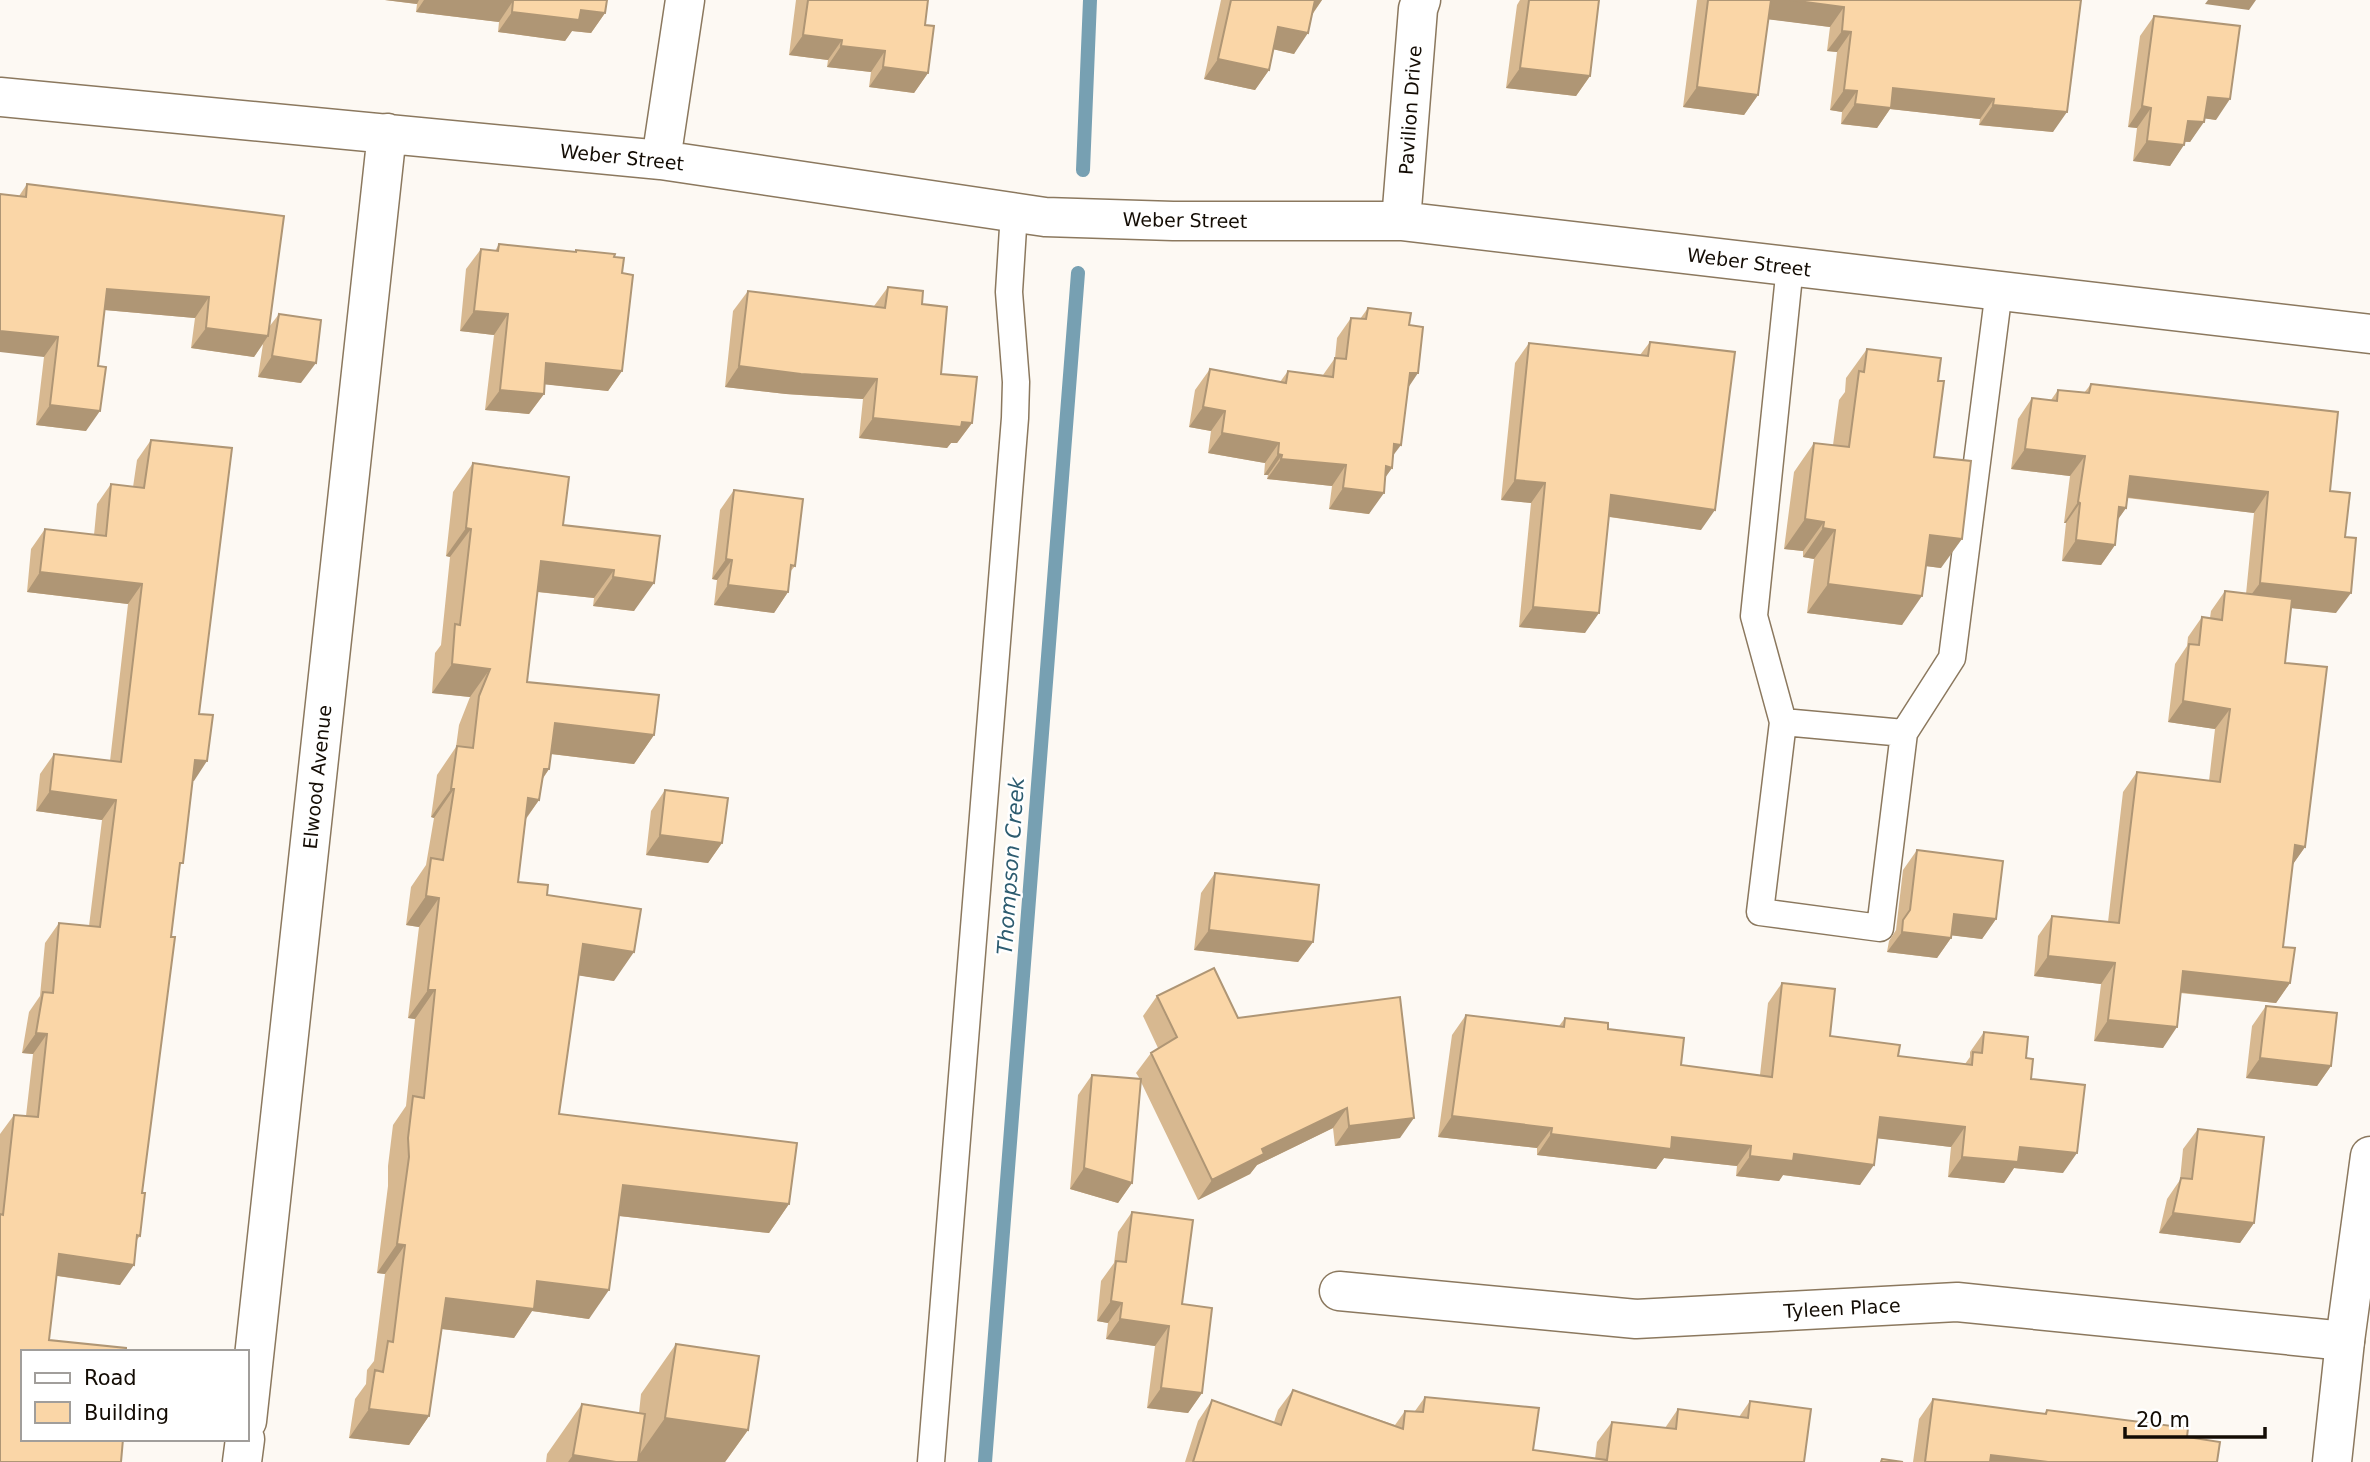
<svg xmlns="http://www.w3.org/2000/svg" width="2370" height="1462" viewBox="0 0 2370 1462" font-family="'DejaVu Sans',sans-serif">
<rect width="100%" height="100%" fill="#fdf9f3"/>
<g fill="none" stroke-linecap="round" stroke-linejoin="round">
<path stroke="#77a0b2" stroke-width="14" d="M1083 170 1090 0
M985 1462 1078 273"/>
<g stroke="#8b785e" stroke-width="29">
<path id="lane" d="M1790 266 1754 616 1783 722 1760 912 1880 928 1904 733 1952 658 1999 290
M1783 722 1904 733
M931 1462 1015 418 1016 382 1009 292 1014 212"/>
</g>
<g stroke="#8b785e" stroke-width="41">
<path id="street" d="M0 97 661 160 1045 217 1173 221H1401L2370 334
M661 160 685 0
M1401 221 1418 9 1421 0
M1339 1291 1636 1319 1957 1302 2345 1341
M247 1421 387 133
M242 1462 245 1439"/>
</g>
<g stroke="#8b785e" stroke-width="41">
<path id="secondary" d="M2332 1462 2345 1341 2370 1156"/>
</g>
<use href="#lane" stroke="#fff" stroke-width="26"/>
<use href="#street" stroke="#fff" stroke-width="38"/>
<use href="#secondary" stroke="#fff" stroke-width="38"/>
</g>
<path fill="#d7b890" d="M385 0H607L605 13 591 33 572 31 565 41 498 32 499 22 416 12 417 4Z
M796 0H928L925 25 928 73 914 93 869 87 871 72 827 67 828 60 789 55Z
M1221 0H1322L1312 15 1294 54 1273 49 1269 70 1255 90 1204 79Z
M1520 0H1599L1590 76 1576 96 1506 88 1517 5Z
M1697 0H2081L2053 132 1979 125 1980 119 1890 109 1877 128 1841 124 1842 112 1830 110 1837 52 1827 51 1830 27 1768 19 1758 95 1744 115 1683 107Z
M2154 16 2216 120 2205 118 2190 142H2185L2170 166 2133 161 2137 128 2128 127 2140 36Z
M27 184 269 327 279 314 301 383 258 377 263 344 254 357 191 348 195 318 105 310 86 431 36 425 44 357 19 196Z
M499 244 574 252 576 250 614 257 622 273V371L608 391 544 384V394L529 414 485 410 494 335 460 331 466 269 481 249 495 251Z
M888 287 922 304 941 374 972 423 957 443H951L947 448 859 438 863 399 786 394 725 387 733 311 748 291 874 306Z
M1368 308 1409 325 1408 388 1393 456 1392 468 1385 477 1369 514 1329 509 1332 486 1267 479 1268 475H1264L1265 463 1208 453 1211 431 1189 427 1195 390 1210 369 1280 382 1288 371 1323 375 1335 358 1337 338 1351 318 1360 319Z
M1650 342 1701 530 1609 517 1585 633 1519 627 1531 503 1501 500 1515 363 1529 343 1640 355Z
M1867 349 1938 381 1934 457 1941 568 1926 566 1902 625 1807 613 1814 559 1803 557V551L1784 549 1794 472 1814 443 1833 445 1839 400 1845 392 1846 378Z
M2091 384 2330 491 2336 613 2291 608 2285 663 2305 847 2293 864 2283 947 2290 983 2276 1003 2180 993 2163 1048 2094 1041 2101 984 2034 976 2038 936 2052 916 2108 922 2123 792 2137 772 2209 781 2215 729 2168 722 2175 664 2187 646 2188 637 2202 617 2210 618 2211 611 2225 591 2246 594 2254 513 2127 498 2126 508 2118 519 2115 545 2101 565 2062 561 2066 523H2064L2070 476 2011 469 2018 419 2032 398 2051 400 2058 390 2084 393Z
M151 440 199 714 194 781H192L180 867 171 937 142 1193 140 1236 136 1241 120 1285 57 1276 0 1462V1134L14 1115 26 1116 33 1054 22 1053 29 1012 40 996 45 943 59 923 89 926 102 820 36 811 40 774 54 754 110 761 128 604 27 592 31 549 45 529 94 535 97 504 111 484 133 487 137 460Z
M473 463 563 525 660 536 634 611 593 606 594 598 537 592 527 682 654 735 634 764 551 754 549 769 542 780 539 800 526 819 518 882 547 895 614 981 578 975 559 1114 789 1204 769 1233 619 1216 589 1319 532 1311 514 1338 442 1329 429 1416 409 1445 349 1438 355 1399 366 1384 367 1370 374 1361 385 1274 377 1273 388 1186V1166L393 1125 406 1106 415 1019 408 1018 419 927 406 925 411 887 426 865 434 818 431 817 437 775 456 747 459 725 470 697 432 693 435 653 441 645 450 557 446 556 453 492Z
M734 490 795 566 790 572 788 592 774 613 714 605 717 580 712 579 720 510Z
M665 790 722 843 708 863 646 855 651 811Z
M1917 850 1996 919 1982 939 1951 935V938L1937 958 1887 952 1889 941 1896 930 1903 870Z
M1215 873 1313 942 1298 962 1194 950 1201 893Z
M1782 983 1830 1036 1898 1056 1965 1064 1970 1057V1052L1984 1032 2026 1058 2031 1079 2063 1173 2014 1168 2004 1183 1948 1177 1951 1147 1878 1138 1860 1185 1783 1175 1779 1181 1736 1176 1737 1166 1664 1158 1656 1169 1537 1155V1148L1438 1137 1452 1035 1466 1015 1559 1026 1565 1018 1608 1029 1681 1065 1760 1075 1768 1003Z
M1157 996 1238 1018 1400 1138 1335 1146 1333 1128 1257 1165 1250 1174 1198 1200 1141 1082 1132 1183 1118 1203 1070 1189 1078 1095 1092 1075 1140 1079 1136 1073 1151 1053 1158 1048 1143 1016Z
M2266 1006 2331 1066 2317 1086 2246 1078 2252 1026Z
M2198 1129 2254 1223 2240 1243 2159 1233 2167 1199 2180 1180 2183 1149Z
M1132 1212 1182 1304 1202 1393 1188 1413 1147 1408 1155 1346 1106 1339 1108 1323 1097 1321 1101 1281 1114 1263 1118 1232Z
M676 1344 748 1430 725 1462H546L547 1454 582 1404 639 1413 641 1394Z
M1293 1390 1395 1425 1405 1411H1415L1425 1397 1533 1450 1595 1459 1597 1442 1612 1422 1665 1428 1678 1409 1739 1417 1750 1401 1804 1462H1185L1198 1421 1212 1400 1274 1422 1278 1410Z
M1933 1399 2044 1414 2047 1410 2187 1437 2217 1462H1913L1919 1419Z"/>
<path fill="#af9675" d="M385 0H419L417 4Z
M424 0H503L513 1 499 22 416 12Z
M1315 0H1322L1308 20Z
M1770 0H1790L1844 7 1830 27 1757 18Z
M2208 0H2256L2249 10 2205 4Z
M581 10 605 13 591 33 572 31 565 41 498 32 512 12Z
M1278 27 1308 33 1294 54 1264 47Z
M1842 31 1851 32 1837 52 1827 51Z
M803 35 842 40 828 60 789 55Z
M841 46 885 51 871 72 827 67Z
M1218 59 1269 70 1255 90 1204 79Z
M883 67 928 73 914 93 869 87Z
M1520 68 1590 76 1576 96 1506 88Z
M1697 87 1758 95 1744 115 1683 107Z
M1893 88 1994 99 1980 119 1890 109 1877 128 1841 124 1855 104Z
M1844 90 1857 91 1842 112 1830 110Z
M2208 97 2230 99 2216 120 2194 117Z
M1993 105 2067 112 2053 132 1979 125Z
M2142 106 2151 108 2137 128 2128 127Z
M2188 121 2204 122 2190 142 2174 141Z
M2147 141 2184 145 2170 166 2133 161Z
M107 289 209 297 195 318 93 309Z
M474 311 508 314 494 335 460 331Z
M206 328 268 336 254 357 191 348Z
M0 331 58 337 44 357 0 352Z
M272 356 316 363 301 383 258 377Z
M546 363 622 371 608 391 532 383Z
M739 366 877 379 863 399 786 394 725 387Z
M1410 373H1418L1404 394Z
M500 390 544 394 529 414 485 410Z
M50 405 100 411 86 431 36 425Z
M1203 407 1225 411 1211 431 1189 427Z
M873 418 972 423 957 443H951L947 448 859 438Z
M1222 433 1279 443 1265 463 1208 453Z
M1394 444 1401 445 1386 465Z
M2025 449 2085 456 2070 476 2011 469Z
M1278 454 1282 455 1268 475H1264Z
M1281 459 1346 465 1332 486 1267 479Z
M1386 466 1392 468 1378 488Z
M2130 476 2268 492 2254 513 2116 496Z
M1515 480 1545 483 1531 503 1501 500Z
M1343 488 1384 493 1369 514 1329 509Z
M1611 495 1715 510 1701 530 1597 515Z
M2078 502 2080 503 2066 523H2064Z
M2119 507 2126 508 2112 528Z
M1805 519 1824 522 1803 551 1784 549Z
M466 528 471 529 450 557 446 556Z
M1823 528 1835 530 1814 559 1803 557Z
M1930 535 1962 539 1941 568 1909 564Z
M2076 540 2115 545 2101 565 2062 561Z
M726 559 732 560 717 580 712 579Z
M541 561 614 570 594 598 521 590Z
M40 572 142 584 128 604 27 592Z
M613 577 654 583 634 611 593 606Z
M2260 583 2351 593 2336 613 2245 603Z
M1828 584 1922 596 1902 625 1807 613Z
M728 585 788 592 774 613 714 605Z
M1533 607 1599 613 1585 633 1519 627Z
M452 664 490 669 470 697 432 693Z
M2183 701 2230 709 2215 729 2168 722Z
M555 723 654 735 634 764 535 752Z
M195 760 207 761 194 781 181 780Z
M544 769H549L529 798Z
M451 789H454L434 818 431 817Z
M50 791 116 800 102 820 36 811Z
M528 798 539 800 519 828Z
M660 835 722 843 708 863 646 855Z
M2295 845 2305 847 2291 867Z
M426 896 439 898 419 927 406 925Z
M1954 914 1996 919 1982 939 1940 934Z
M1209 930 1313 942 1298 962 1194 950Z
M1902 932 1951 938 1937 958 1887 952Z
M583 944 634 952 614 981 563 973Z
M2048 956 2115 963 2101 984 2034 976Z
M2183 971 2290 983 2276 1003 2168 991Z
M428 990H435L415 1019 408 1018Z
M2108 1020 2177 1027 2163 1048 2094 1041Z
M36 1033 47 1034 33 1054 22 1053Z
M2260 1058 2331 1066 2317 1086 2246 1078Z
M1347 1108 1333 1128 1257 1165 1250 1174 1198 1200 1212 1180 1262 1149Z
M1452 1116 1552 1128 1537 1148 1438 1137Z
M1880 1117 1965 1127 1951 1147 1866 1137Z
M1414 1118 1400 1138 1335 1146 1349 1126Z
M1551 1134 1672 1137 1751 1146 1737 1166 1664 1158 1656 1169 1537 1155Z
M2020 1147 2077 1153 2063 1173 2014 1168 2004 1183 1948 1177 1962 1157Z
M1794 1154 1874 1165 1860 1185 1783 1175 1779 1181 1736 1176 1750 1156Z
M1084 1168 1132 1183 1118 1203 1070 1189Z
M623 1185 789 1204 769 1233 602 1214Z
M2173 1213 2254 1223 2240 1243 2159 1233Z
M397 1244 405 1245 385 1274 377 1273Z
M59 1254 134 1265 120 1285 45 1274Z
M537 1281 609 1290 589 1319 532 1311 514 1338 426 1327 446 1298Z
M1111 1301 1122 1303 1108 1323 1097 1321Z
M1120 1319 1169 1326 1155 1346 1106 1339Z
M1161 1388 1202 1393 1188 1413 1147 1408Z
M369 1409 429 1416 409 1445 349 1438Z
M665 1418 748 1430 725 1462H634Z
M573 1455 616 1462H568Z
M1991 1455 2048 1462H1986Z"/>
<path fill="#fad6a7" stroke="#af9675" stroke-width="2" d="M503 0H607L605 13 581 10 579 20 512 12 513 1Z
M808 0H928L925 25 934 26 928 73 883 67 885 51 841 46 842 40 803 35Z
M1231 0H1315L1308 33 1278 27 1269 70 1218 59Z
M1529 0H1599L1590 76 1520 68Z
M1708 0H1771L1758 95 1697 87Z
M1790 0H2081L2067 112 1993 105 1994 99 1893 88 1891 108 1855 104 1857 91 1844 90 1851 32 1842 31 1844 7Z
M2154 16 2240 26 2230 99 2208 97 2204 122 2188 121 2184 145 2147 141 2151 108 2142 106Z
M27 184 284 216 268 336 206 328 209 297 107 289 98 366 106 367 100 411 50 405 58 337 0 331V194L26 197Z
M499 244 576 252V250L615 254 614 257 624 258 622 273 633 275 622 371 546 363 544 394 500 390 508 314 474 311 481 249 498 251Z
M888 287 923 291 922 304 947 307 941 374 977 377 972 423 962 422 961 427 873 418 877 379 801 374 739 366 748 291 885 308Z
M1368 308 1411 313 1409 325 1423 327 1418 373H1410L1401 445 1394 444 1392 468 1386 466 1384 493 1343 488 1346 465 1281 459 1282 455 1278 454 1279 443 1222 433 1225 411 1203 407 1210 369 1286 383 1288 371 1333 377 1335 358 1346 359 1351 318 1366 319Z
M279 314 321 320 316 363 272 356Z
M1650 342 1735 352 1715 510 1611 495 1599 613 1533 607 1545 483 1515 480 1529 343 1648 356Z
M1867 349 1941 358 1938 381H1944L1934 457 1971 461 1962 539 1930 535 1922 596 1828 584 1835 530 1823 528 1824 522 1805 519 1814 443 1849 447 1859 371 1864 372Z
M2091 384 2338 412 2330 491 2350 493 2345 537 2356 538 2351 593 2260 583 2268 492 2130 476 2126 508 2119 507 2115 545 2076 540 2080 503 2078 502 2085 456 2025 449 2032 398 2057 401 2058 390 2089 393Z
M151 440 232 448 199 714 213 715 207 761 195 760 183 863H180L171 937H175L142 1193H145L140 1236 137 1235 134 1265 59 1254 49 1340 126 1348V1352H23V1439H123L121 1462H0V1214L3 1215 14 1115 38 1117 47 1034 36 1033 43 992 53 993 59 923 100 927 116 800 50 791 54 754 121 762 142 584 40 572 45 529 106 536 111 484 144 488Z
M473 463 569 477 563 525 660 536 654 583 613 577 614 570 541 561 527 682 659 695 654 735 555 723 549 769H544L539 800 528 798 518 882 548 885 547 895 641 909 634 952 583 944 559 1114 797 1143 789 1204 623 1185 609 1290 537 1281 534 1309 446 1298 429 1416 369 1409 375 1370 383 1372 388 1341 393 1342 405 1245 397 1244 409 1157 408 1138 413 1096 424 1098 435 990H428L439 898 426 896 431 858 443 860 454 789H451L457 746 473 748 479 696 490 669 452 664 455 624 460 625 471 529 466 528Z
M734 490 803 499 795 566 791 565 788 592 728 585 732 560 726 559Z
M2225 591 2292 599 2285 663 2327 667 2305 847 2295 845 2283 947 2295 948 2290 983 2183 971 2177 1027 2108 1020 2115 963 2048 956 2052 916 2119 923 2137 772 2220 782 2230 709 2183 701 2189 644 2199 645 2202 617 2222 620Z
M665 790 728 798 722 843 660 835Z
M1917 850 2003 861 1996 919 1954 914 1951 938 1902 932 1903 920 1910 910Z
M1215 873 1319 885 1313 942 1209 930Z
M1214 968 1238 1018 1400 997 1414 1118 1349 1126 1347 1108 1262 1149 1264 1154 1212 1180 1151 1053 1177 1037 1157 996Z
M1782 983 1835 989 1830 1036 1900 1045 1898 1056 1972 1065 1973 1052 1982 1053 1984 1032 2028 1037 2026 1058 2033 1059 2031 1079 2085 1085 2077 1153 2020 1147 2018 1162 1962 1157 1965 1127 1880 1117 1874 1165 1794 1154 1793 1161 1750 1156 1751 1146 1672 1137 1671 1149 1551 1134 1552 1128 1452 1116 1466 1015 1564 1027 1565 1018 1608 1023V1029L1684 1038 1681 1065 1772 1077Z
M2266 1006 2337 1013 2331 1066 2260 1058Z
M1092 1075 1141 1079 1132 1183 1084 1168Z
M2198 1129 2264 1137 2254 1223 2173 1213 2181 1178 2192 1179Z
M1132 1212 1193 1220 1182 1304 1212 1308 1202 1393 1161 1388 1169 1326 1120 1319 1122 1303 1111 1301 1116 1261 1126 1262Z
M676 1344 759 1356 748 1430 665 1418Z
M1293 1390 1403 1429 1405 1411 1423 1412 1425 1397 1539 1408 1533 1450 1607 1460 1612 1422 1676 1429 1678 1409 1748 1418 1750 1401 1811 1409 1804 1462H1193L1212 1400 1281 1425Z
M1933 1399 2046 1414 2047 1410 2188 1428 2187 1437 2220 1442 2217 1462H2048L1991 1455 1990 1462H1925Z
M582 1404 645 1414 638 1462H616L573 1455Z
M1882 1459 1903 1462H1881Z"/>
<g text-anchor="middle" stroke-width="5" stroke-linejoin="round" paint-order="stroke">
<g font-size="19" fill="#130c04" stroke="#fff">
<text transform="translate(1410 110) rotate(-86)" y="7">Pavilion Drive</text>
<text transform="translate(622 157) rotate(6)" y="7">Weber Street</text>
<text transform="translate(1185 220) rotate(1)" y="7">Weber Street</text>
<text transform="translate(1749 262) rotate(7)" y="7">Weber Street</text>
<text transform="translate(317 777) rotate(-84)" y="7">Elwood Avenue</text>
<text transform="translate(1842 1308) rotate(-3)" y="7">Tyleen Place</text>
</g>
<g font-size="21" font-style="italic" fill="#2c5b6f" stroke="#fff">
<text transform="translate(1011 866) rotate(-86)" y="7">Thompson Creek</text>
</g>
</g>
<rect x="21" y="1350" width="228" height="91" fill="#ffffff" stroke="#a19e9b" stroke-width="2"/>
<rect x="35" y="1373" width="35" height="10" fill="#ffffff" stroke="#a19e9b" stroke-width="2"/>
<text x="84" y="1385" font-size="21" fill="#130c04">Road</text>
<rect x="35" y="1402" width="35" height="21" fill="#fad6a7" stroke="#a19e9b" stroke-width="2"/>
<text x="84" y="1420" font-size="21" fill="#130c04">Building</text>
<path d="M2125 1427v10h140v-10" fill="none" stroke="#130c04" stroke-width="3.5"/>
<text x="2136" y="1427" font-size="21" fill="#130c04" stroke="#ffffff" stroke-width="5" paint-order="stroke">20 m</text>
</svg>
